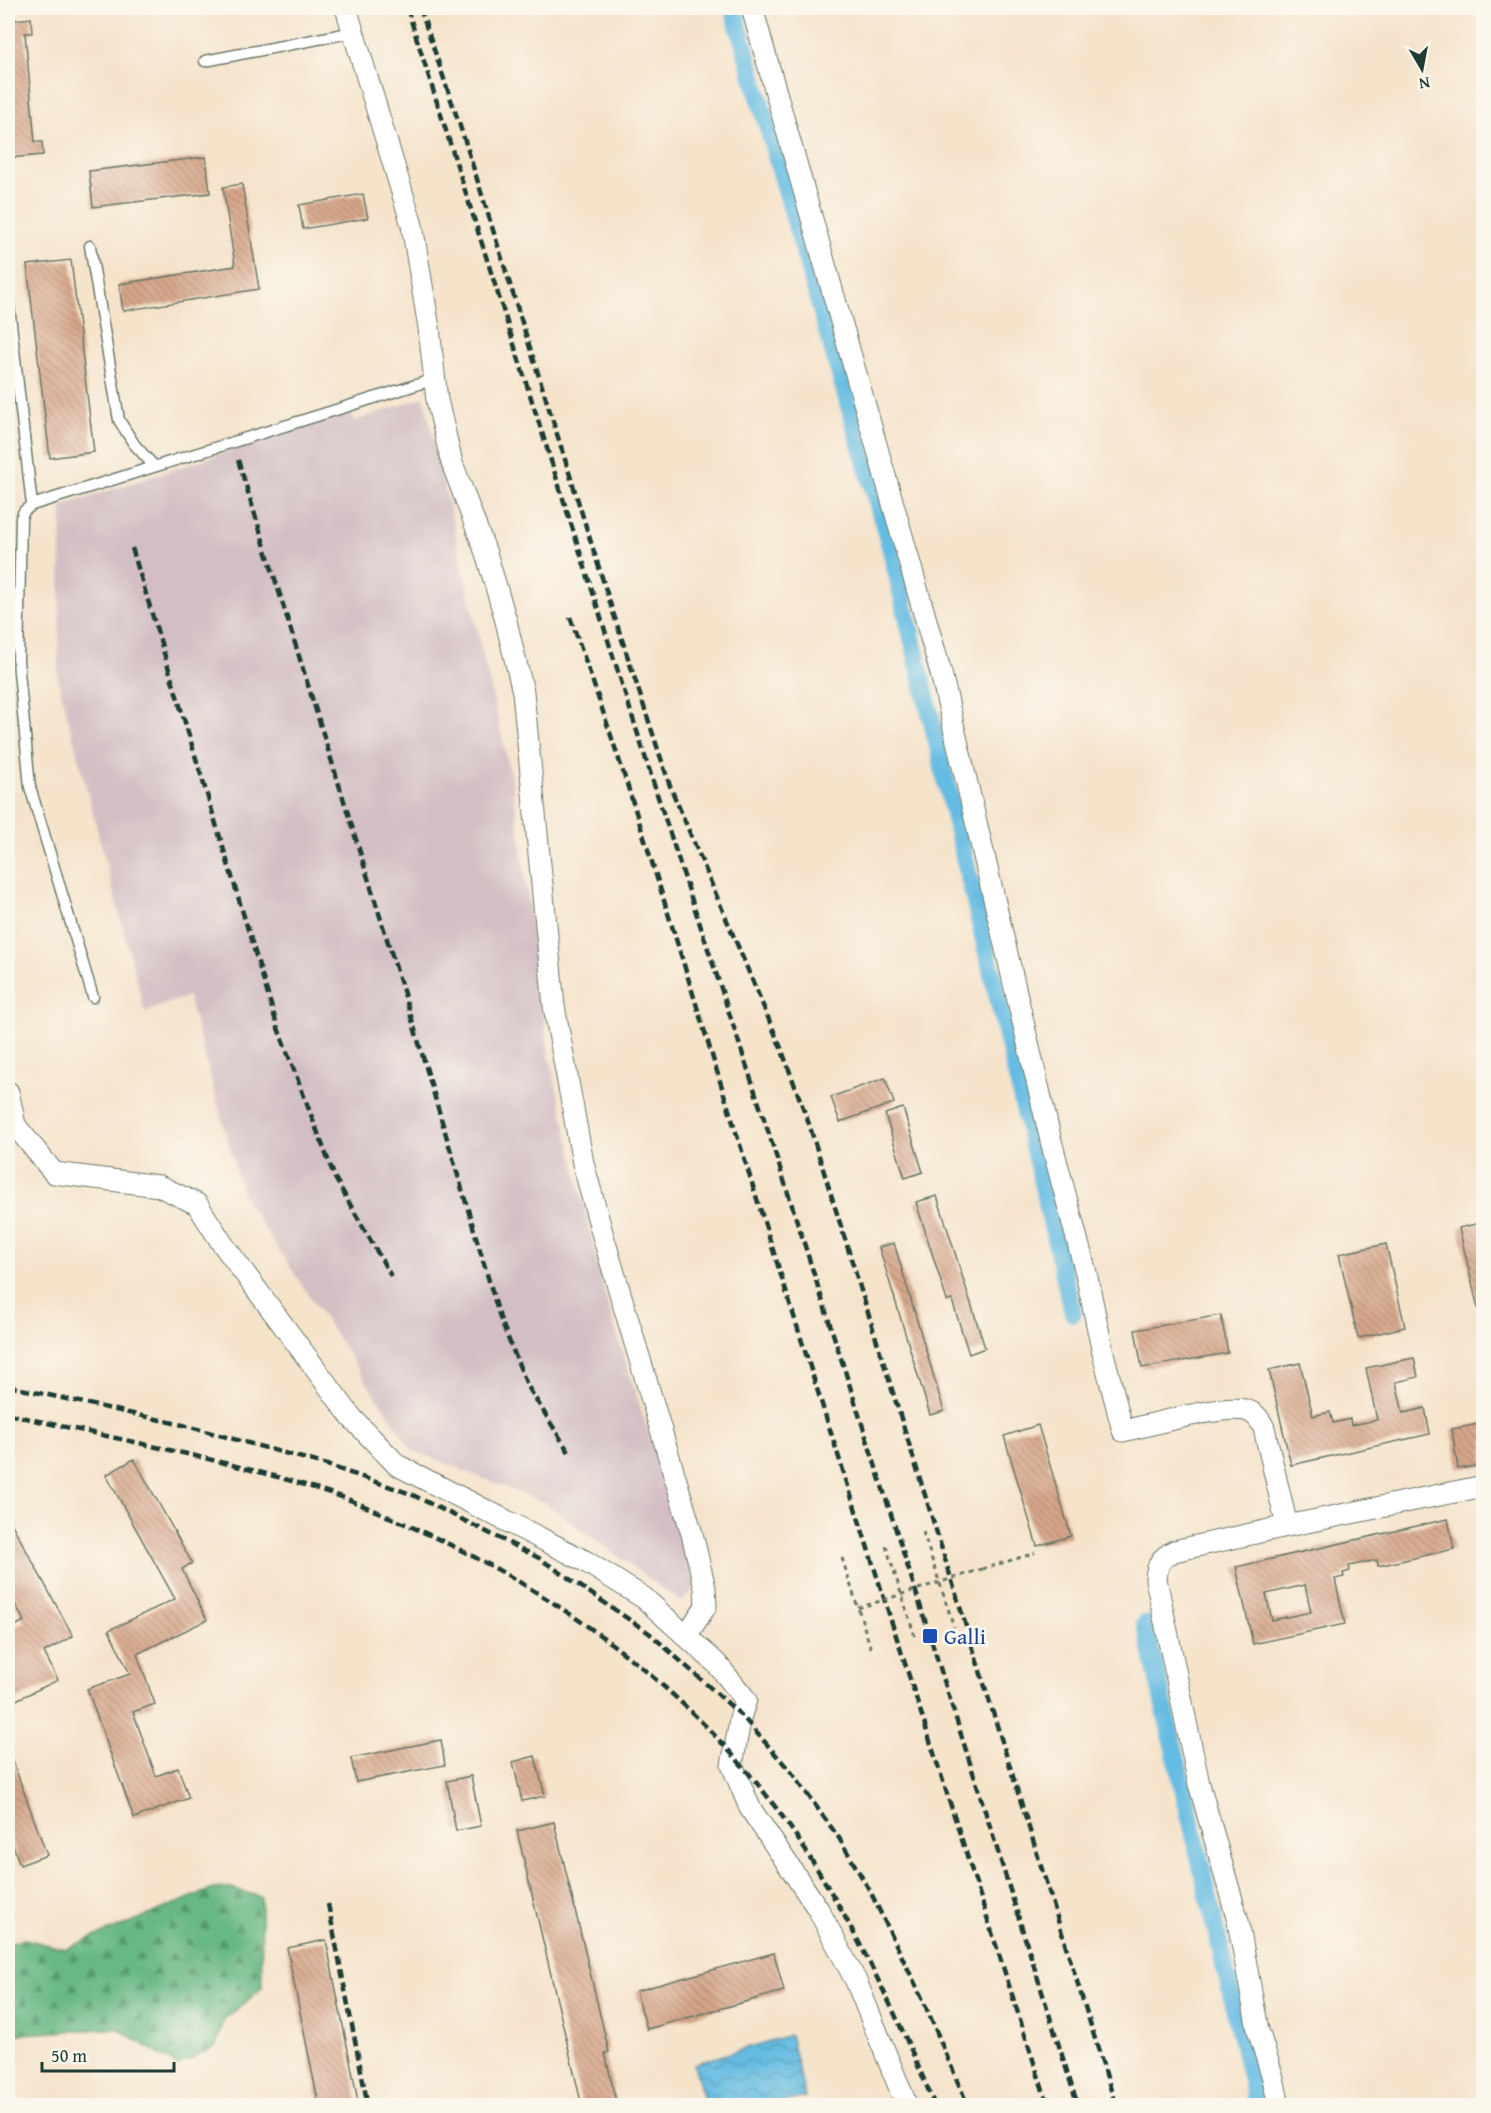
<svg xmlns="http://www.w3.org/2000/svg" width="1491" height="2113" viewBox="0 0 1491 2113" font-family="'Gentium Book Plus',serif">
<defs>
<pattern id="forest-firs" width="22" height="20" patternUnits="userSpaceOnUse" patternTransform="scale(1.5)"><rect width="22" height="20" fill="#67b884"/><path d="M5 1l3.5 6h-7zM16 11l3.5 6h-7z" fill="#54976d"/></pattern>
<pattern id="water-waves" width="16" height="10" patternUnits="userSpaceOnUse" patternTransform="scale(1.5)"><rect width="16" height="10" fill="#65bce2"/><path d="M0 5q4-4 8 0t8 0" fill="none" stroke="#539ab8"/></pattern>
<pattern id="building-back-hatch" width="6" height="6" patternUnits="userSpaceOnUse" patternTransform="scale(1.5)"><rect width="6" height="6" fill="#d7a68a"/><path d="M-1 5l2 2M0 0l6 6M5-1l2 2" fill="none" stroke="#ae8872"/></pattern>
</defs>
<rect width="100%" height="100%" fill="#fbf7ec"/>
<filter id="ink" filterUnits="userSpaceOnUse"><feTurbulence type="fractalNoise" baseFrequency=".0167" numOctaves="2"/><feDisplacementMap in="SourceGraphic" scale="12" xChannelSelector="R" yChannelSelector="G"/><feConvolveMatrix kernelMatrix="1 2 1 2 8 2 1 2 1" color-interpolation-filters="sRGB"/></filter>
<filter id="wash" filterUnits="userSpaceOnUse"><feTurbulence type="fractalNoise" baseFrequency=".008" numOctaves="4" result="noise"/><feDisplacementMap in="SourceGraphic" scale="24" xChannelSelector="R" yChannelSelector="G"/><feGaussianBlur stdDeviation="1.35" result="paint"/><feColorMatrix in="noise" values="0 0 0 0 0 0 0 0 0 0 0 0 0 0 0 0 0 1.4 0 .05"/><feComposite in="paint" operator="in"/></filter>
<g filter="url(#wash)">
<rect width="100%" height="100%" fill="#f5e3ca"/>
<path fill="#d2bec3" d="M424 397 512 781 549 1055 606 1300 697 1586 681 1602 545 1503 412 1450 243 1196 188 996 145 1012 58 680 62 506 351 411 354 421Z"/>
<path fill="url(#forest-firs)" stroke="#437a5c" stroke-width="1.5" d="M231 1888 261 1897 262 1988 223 2021 217 2046 178 2066 117 2028 8 2035V1944L24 1939 65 1949 212 1889Z"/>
<path fill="url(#water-waves)" stroke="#427c8b" stroke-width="1.5" d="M790 2035 805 2097 771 2105H705L694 2064Z"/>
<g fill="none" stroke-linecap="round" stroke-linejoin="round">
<path stroke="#65bce2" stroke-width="18" d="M733 8 891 550 1073 1313
M1145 1624 1257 2106"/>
</g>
<g id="blocks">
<path fill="url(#building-back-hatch)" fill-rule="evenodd" d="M31 18 32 33H25L35 142H42L43 155 8 158V21Z
M206 157 210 193 93 207 89 171Z
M242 184 259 289 123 311 119 284 235 266 223 187Z
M363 194 368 218 303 229 299 205Z
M71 260 94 452 50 458 27 265Z
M885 1078 894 1103 840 1122 831 1097Z
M903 1108 923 1172 905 1178 885 1114Z
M937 1196 985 1348 969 1354 952 1300 947 1301 916 1202Z
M1484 1222V1307L1478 1308 1459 1228Z
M894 1243 944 1411 930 1415 879 1247Z
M1386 1244 1405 1327 1358 1338 1339 1254Z
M1221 1315 1228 1353 1142 1368 1135 1330Z
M1414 1358 1418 1377 1396 1382 1403 1413 1425 1408 1430 1434 1291 1465 1269 1370 1300 1363 1313 1416 1330 1412 1333 1423 1350 1419 1351 1425 1377 1420 1366 1368Z
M1484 1423V1465L1458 1469 1452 1429Z
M1038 1425 1071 1536 1037 1546 1004 1436Z
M134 1459 192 1563 182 1569 207 1620 137 1654 155 1704 133 1712 156 1776 178 1768 189 1798 134 1818 87 1689 130 1674 109 1630 175 1599 106 1475Z
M8 1517 73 1636 44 1652 58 1680 8 1704V1630L24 1621 8 1591Z
M1448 1519 1454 1549 1378 1566 1377 1560 1349 1566 1350 1571 1343 1573 1344 1577 1335 1579 1345 1624 1253 1644 1236 1567ZM1305 1585 1311 1612 1272 1620 1266 1594Z
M441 1740 445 1765 356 1782 351 1758Z
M8 1751H9L47 1855 20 1865 8 1831Z
M535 1756 545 1796 522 1801 513 1762Z
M471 1776 481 1826 456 1831 447 1781Z
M554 1822 609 2052 605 2053 617 2106H582L517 1831Z
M326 1940 359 2106H319L287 1948Z
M774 1953 784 1991 647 2029 636 1991Z"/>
</g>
</g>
<g filter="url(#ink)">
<use href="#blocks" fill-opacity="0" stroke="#6a7768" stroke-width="1.5"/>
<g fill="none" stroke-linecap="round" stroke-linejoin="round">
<g stroke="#6a7768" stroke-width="13">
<path id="service" d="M205 61 354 32
M90 246 119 420 134 444 154 466
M8 298 32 505
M93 997 30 787 18 661 21 518 24 511 32 505 435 379"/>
</g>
<g stroke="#6a7768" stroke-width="23">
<path id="minor" d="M346 8 412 225 429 328 437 400 452 463 486 553 505 617 523 692 554 1006 583 1163 603 1236 692 1534 705 1588 706 1606 686 1636
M752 8 941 673 1051 1141 1086 1273 1103 1353 1123 1431C1151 1425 1219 1405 1245 1410 1255 1412 1260 1419 1264 1428L1287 1526
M8 1092 15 1125 54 1173 159 1186 197 1204 222 1243 352 1418 397 1465 585 1561 644 1598 717 1664 746 1700 741 1715 732 1765 750 1808 818 1909 856 1981 907 2106
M1279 2106 1273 2078 1258 2030 1238 1921 1199 1784 1156 1579C1157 1564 1161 1558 1174 1551L1287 1526 1484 1486"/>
</g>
<path stroke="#6a7768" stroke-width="3" stroke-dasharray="4.5 4.5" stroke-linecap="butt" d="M923 1532 954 1627
M886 1546 916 1640
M842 1558 872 1652
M982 1569 1035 1553"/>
<use href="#service" stroke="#fff" stroke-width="10"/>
<use href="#minor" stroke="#fff" stroke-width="21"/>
<path stroke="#1f3d34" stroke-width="4.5" stroke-dasharray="9 4.5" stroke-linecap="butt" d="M407 8 656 791 770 1137 930 1636 1078 2106
M420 8 466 144 611 606 670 786 781 1048 809 1124 1116 2106
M238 460 410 1013 500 1318 527 1385 570 1454
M132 548 278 1028 335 1178 391 1276
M570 617C633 792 685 971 741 1148 841 1468 945 1787 1048 2106
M8 1386 183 1425 324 1464 411 1494 539 1558 649 1633 741 1715 792 1773 839 1838 870 1891 923 2000 968 2106
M8 1414C119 1440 233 1460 342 1497 361 1504 380 1513 398 1521 564 1591 719 1708 814 1864 861 1940 901 2023 935 2106
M328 1904 368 2106"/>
<path stroke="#6a7768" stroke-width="3" stroke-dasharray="4.5 4.5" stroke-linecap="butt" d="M858 1608 982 1569"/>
</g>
</g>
<rect fill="#1a4fb4" stroke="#fbf7ec" stroke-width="2" x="922" y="1628" width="16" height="16" rx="3"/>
<g text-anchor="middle" stroke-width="6" stroke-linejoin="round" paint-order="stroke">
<g font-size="22" fill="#164399" stroke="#fbf7ec" text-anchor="start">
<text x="944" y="1644">Galli</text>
</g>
</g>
<rect width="1491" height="2113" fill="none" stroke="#fbf7ec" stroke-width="30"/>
<g transform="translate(1422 69) rotate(170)" stroke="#fbf7ec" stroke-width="4.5" paint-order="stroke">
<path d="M0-4.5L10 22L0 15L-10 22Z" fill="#1f3d34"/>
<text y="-9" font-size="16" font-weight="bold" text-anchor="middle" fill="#1f3d34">N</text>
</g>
<path d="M42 2062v9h132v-9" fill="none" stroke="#1f3d34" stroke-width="3"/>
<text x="51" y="2062" font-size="18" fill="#1f3d34" stroke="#fbf7ec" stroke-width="4.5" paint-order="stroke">50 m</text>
</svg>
